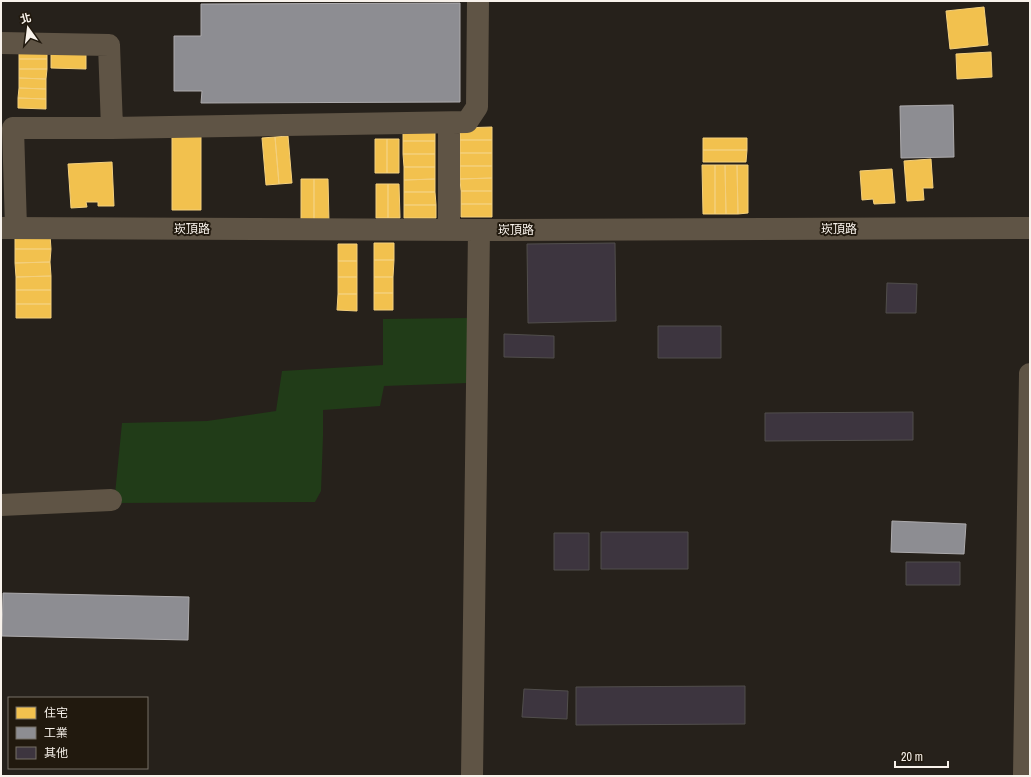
<svg xmlns="http://www.w3.org/2000/svg" width="1031" height="777" viewBox="0 0 1031 777" font-family="'Archivo Narrow','Noto Sans TC',sans-serif">
<rect width="100%" height="100%" fill="#26211b"/>
<path fill="#213c18" d="M468 318V383L384 386 380 406 323 410V436L321 491 315 502 116 503 115 494 122 423 207 421 276 411 282 371 383 365V319Z"/>
<path fill="#f2c14e" stroke="#f4d07d" d="M984 7 988 45 950 49 946 11Z
M19 49H47V59H19Z
M51 50 86 51V69L51 68Z
M991 52 992 77 957 79 956 54Z
M19 59H47V69H19Z
M19 69H47L46 79 19 78Z
M19 78 46 79V89L19 88Z
M19 88 46 89V99L18 98Z
M18 98 46 99V109L18 108Z
M492 127V140H460V128Z
M403 128H435V141H403Z
M172 136H201V210H172Z
M288 136 292 183 279 184 275 137Z
M275 137 279 184 266 185 262 138Z
M703 138H747V150H703Z
M375 139H387V173H375Z
M387 139H399V173H387Z
M460 140H492V153H460Z
M403 141H435V154H403Z
M703 150H747L746 162H703Z
M460 153H492V166H460Z
M403 154H435V167H404Z
M931 159 933 188H923L924 200 907 201 904 161Z
M112 162 114 206H98V202H86L87 207 71 208 68 164Z
M702 165H715V214H703Z
M715 165H725L726 214H715Z
M725 165H737L738 214H726Z
M737 165H748V213L738 214Z
M460 166H492V178L460 179Z
M404 167H435V179L404 180Z
M892 169 895 203 874 204 873 199 862 200 860 171Z
M492 178V191H461L460 179Z
M301 179H314V224H301Z
M314 179H328L329 223 314 224Z
M435 179V192H404V180Z
M376 184H388V218H376Z
M388 184H399L400 218H388Z
M461 191H492V204H461Z
M404 192H435L436 205H404Z
M461 204H492V217H461Z
M404 205H436V218H404Z
M15 235H50L51 249H15Z
M374 243H394V260H374Z
M338 244H357V261H338Z
M15 249H51L50 262 15 263Z
M374 260H394L393 277H374Z
M338 261H357V277H338Z
M50 262 51 276 16 277 15 263Z
M51 276V290H16V277Z
M338 277H357V294H338Z
M374 277H393V293H374Z
M16 290H51V304H16Z
M374 293H393V310H374Z
M338 294H357V311L337 310Z
M16 304H51V318H16Z"/>
<path fill="#8d8d92" stroke="#adabad" d="M460 3V102L201 103 202 91H174V36H201V4Z
M953 105 954 157 901 158 900 106Z
M892 521 966 524 964 554 891 552Z
M3 593 189 597 188 640 2 636Z"/>
<path fill="#3d353f" stroke="#514e4c" d="M615 243 616 321 528 323 527 244Z
M887 283 917 284 916 313H886Z
M658 326H721V358H658Z
M504 334 554 336V358L504 357Z
M913 412V440L765 441V413Z
M601 532H688V569H601Z
M554 533H589V570H554Z
M906 562H960V585H906Z
M745 686V724L576 725V687Z
M524 689 568 691 567 719 522 717Z"/>
<g fill="none" stroke-linecap="round" stroke-linejoin="round">
<path stroke="#5f5445" stroke-width="22" d="M1 43 109 45 112 128
M449 129V230
M1 228 479 230 1030 228
M16 228 13 128H112L467 122 477 107 478 1
M1 505 111 500
M472 776 479 230
M1024 776 1030 374"/>
</g>
<g text-anchor="middle" stroke-width="4" stroke-linejoin="round" paint-order="stroke">
<g font-size="12" fill="#f8f2eb" stroke="#21190e">
<text x="192" y="233">崁頂路</text>
<text x="839" y="233">崁頂路</text>
<text x="516" y="234">崁頂路</text>
</g>
</g>
<rect width="1031" height="777" fill="none" stroke="#f8f2eb" stroke-width="4"/>
<rect x="8" y="697" width="140" height="72" fill="#21190e" stroke="#777066"/>
<rect x="16" y="707" width="20" height="12" fill="#f2c14e" stroke="#777066"/>
<text x="44" y="717" font-size="12" fill="#f8f2eb">住宅</text>
<rect x="16" y="727" width="20" height="12" fill="#8d8d92" stroke="#777066"/>
<text x="44" y="737" font-size="12" fill="#f8f2eb">工業</text>
<rect x="16" y="747" width="20" height="12" fill="#3d353f" stroke="#777066"/>
<text x="44" y="757" font-size="12" fill="#f8f2eb">其他</text>
<g transform="translate(28 28) rotate(346)" stroke="#21190e" stroke-width="3" paint-order="stroke">
<path d="M0-3L7 15L0 10L-7 15Z" fill="#f8f2eb"/>
<text y="-6" font-size="11" font-weight="bold" text-anchor="middle" fill="#f8f2eb">北</text>
</g>
<path d="M895 761v6h53v-6" fill="none" stroke="#f8f2eb" stroke-width="2"/>
<text x="901" y="761" font-size="12" fill="#f8f2eb" stroke="#21190e" stroke-width="3" paint-order="stroke">20 m</text>
</svg>
